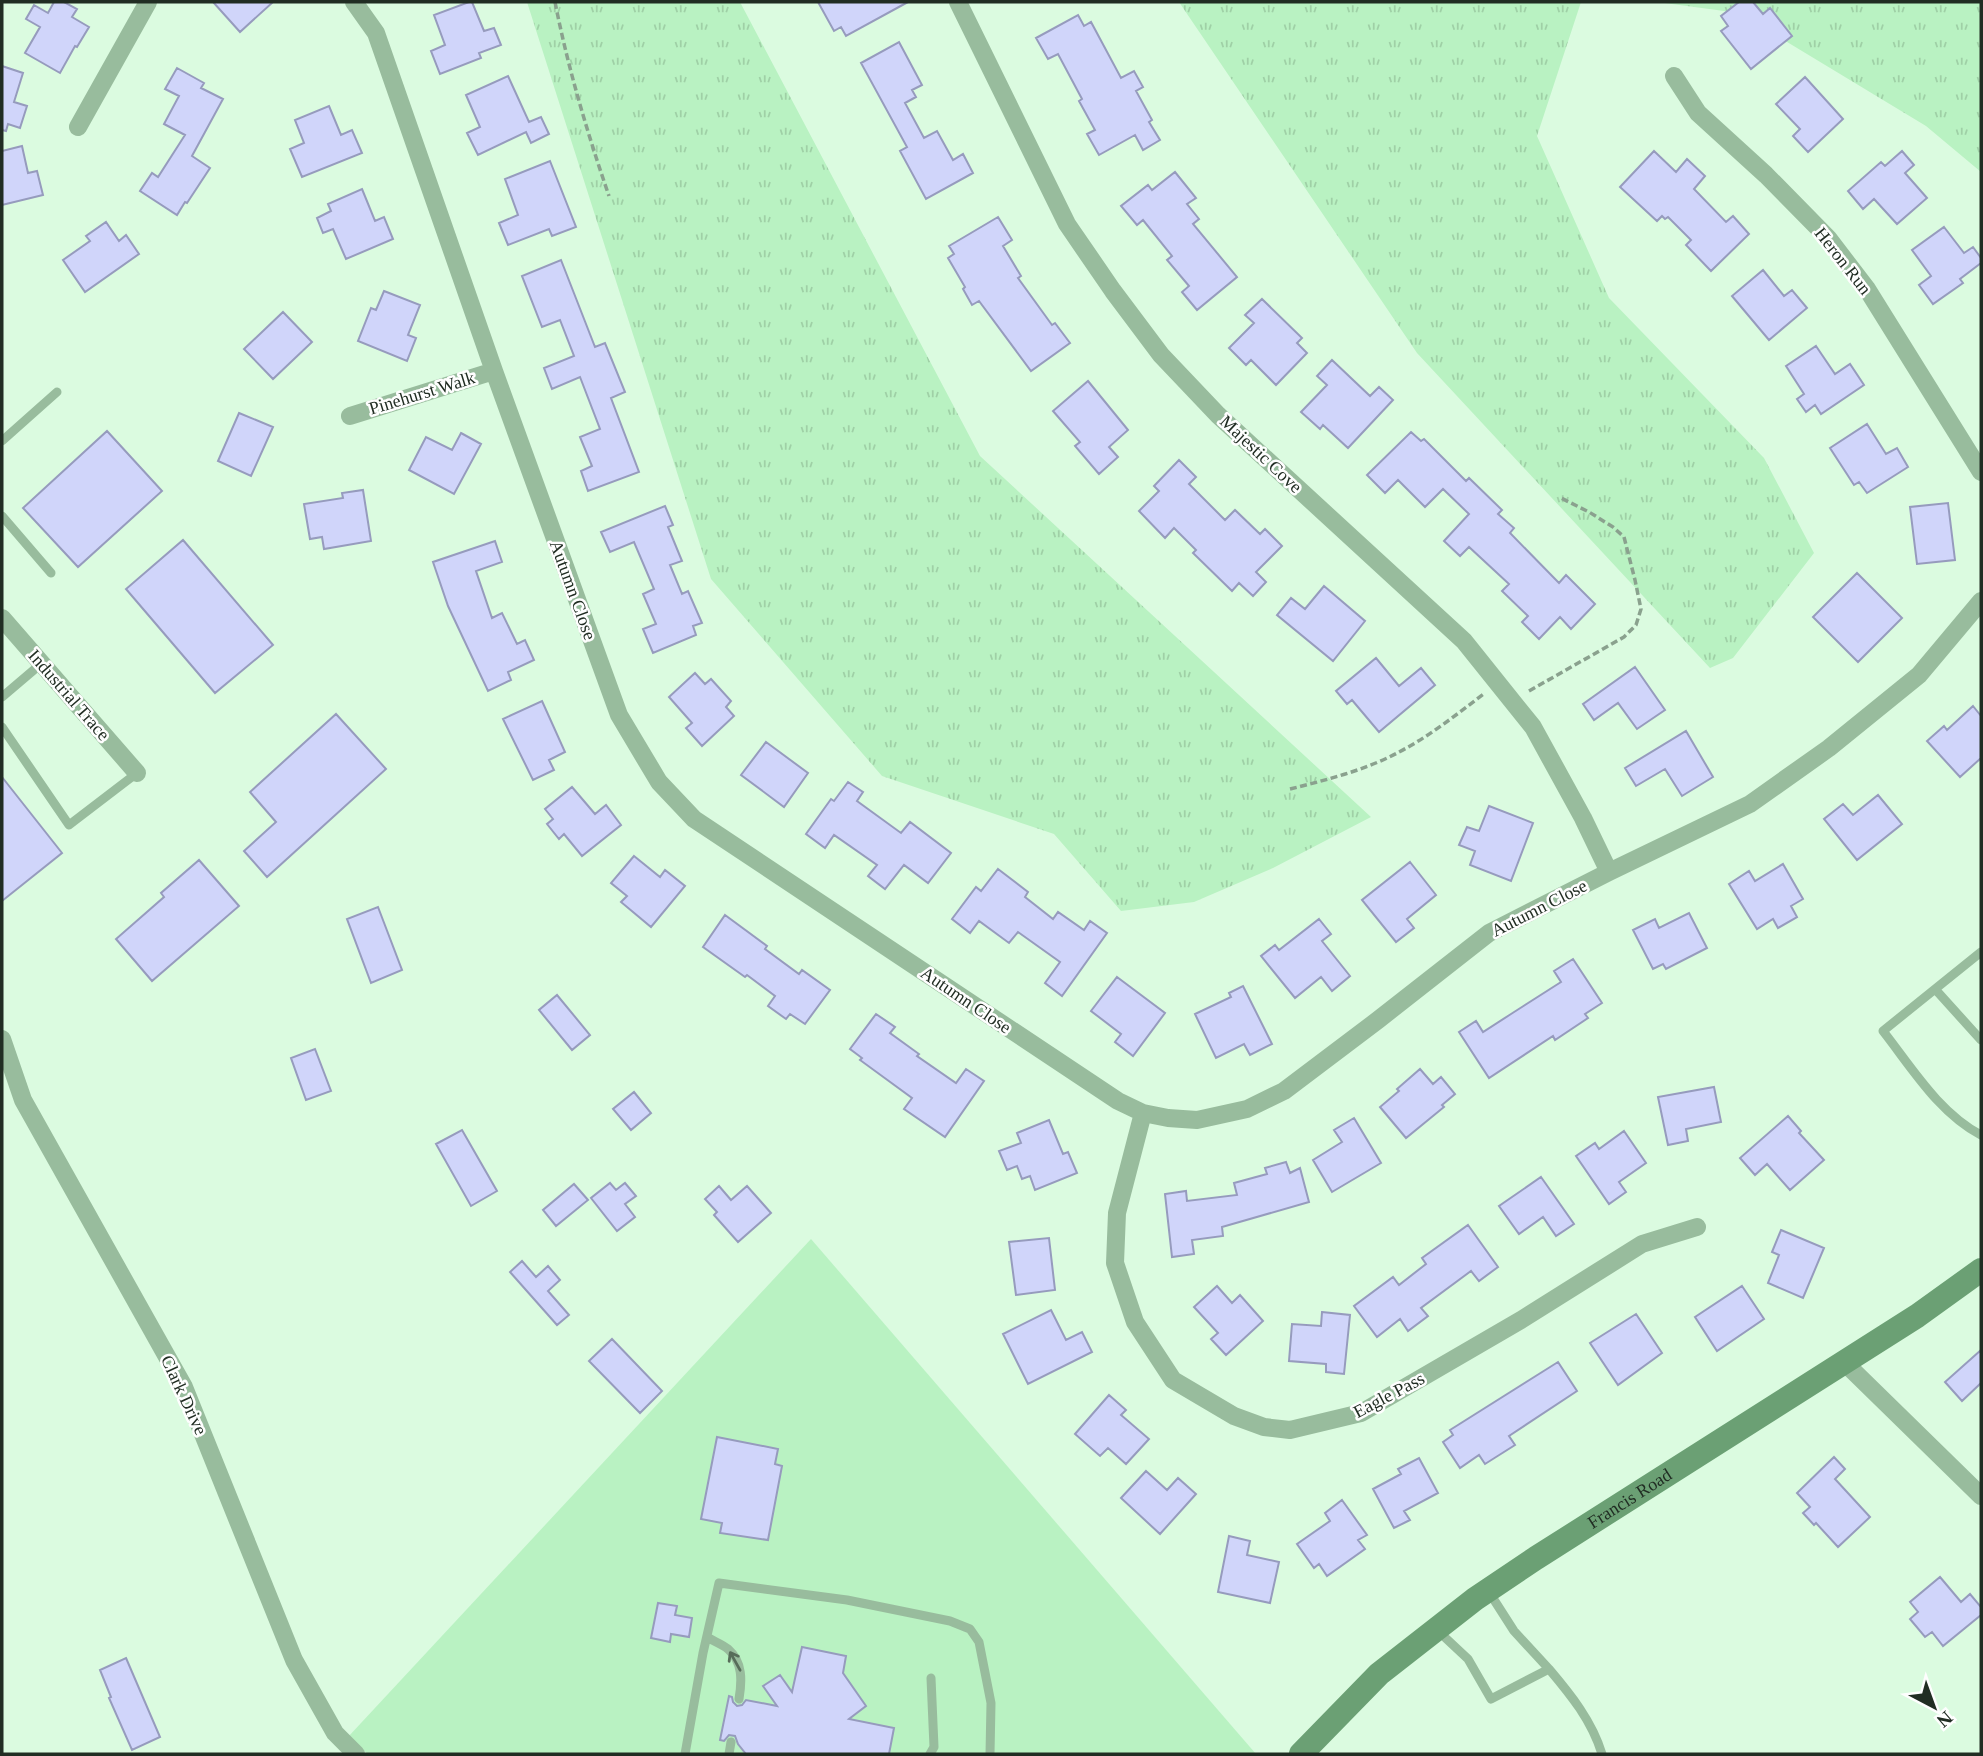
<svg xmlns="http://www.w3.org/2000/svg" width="1983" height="1756" viewBox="0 0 1983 1756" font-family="'Times New Roman',serif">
<defs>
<pattern id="grass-tufts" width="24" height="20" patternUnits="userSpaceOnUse" patternTransform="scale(1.75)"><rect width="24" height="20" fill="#b9f2c2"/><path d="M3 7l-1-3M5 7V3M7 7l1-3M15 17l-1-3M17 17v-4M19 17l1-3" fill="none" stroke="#9fd0a6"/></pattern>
</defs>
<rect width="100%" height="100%" fill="#dbfbe0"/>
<path fill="url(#grass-tufts)" d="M527 2H740L980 456 1371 817 1273 868 1194 902 1121 911 1054 834 882 776 711 579Z
M1179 2H1581L1537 136 1609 298 1764 458 1814 553 1733 658 1710 668 1417 353Z
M1657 2H1981V172L1926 126 1739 13Z"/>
<path fill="#b9f2c2" d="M811 1239 1256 1754H368L348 1737Z"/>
<path fill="#d0d5fa" stroke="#969bbd" stroke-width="2" d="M54 2H64L77 9 72 17 89 27 77 47 75 46 60 73 25 53 40 27 26 19 34 5 48 13Z
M213 2H273L240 32Z
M469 2H472L484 31 494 28 501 45 479 53 481 58 440 74 431 51 445 45 434 15Z
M818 2H908L846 36 841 27 834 31Z
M1739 2H1753L1763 14 1770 8 1792 36 1751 69 1721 31 1728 26 1721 16Z
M1078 15 1084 26 1091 22 1121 78 1134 71 1143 87 1136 91 1152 120 1149 122 1160 140 1143 150 1135 135 1099 155 1087 134 1095 130 1079 101 1082 99 1058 54 1048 59 1036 38Z
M899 42 922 85 912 90 916 97 905 103 924 138 937 131 953 160 963 154 973 173 926 199 900 151 907 147 861 63Z
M2 66 23 73 14 102 27 106 20 128 8 124 6 131 2 130Z
M177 68 204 83 201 88 223 99 192 156 210 168 187 203 185 202 177 215 140 191 152 173 158 177 185 135 164 124 179 96 165 89Z
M508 76 529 122 541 117 549 134 531 143 526 132 478 155 467 133 480 127 466 95Z
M1805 77 1843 119 1808 152 1793 136 1800 129 1776 104Z
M329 106 341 135 352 130 362 153 302 177 290 149 304 143 295 120Z
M22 146 28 173 37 171 43 195 2 205V151Z
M1654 151 1676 172 1687 159 1705 176 1694 189 1726 222 1733 216 1749 234 1711 271 1686 245 1691 240 1668 217 1665 219 1662 216 1657 221 1620 187Z
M1902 151 1914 165 1905 173 1927 198 1897 224 1874 199 1863 209 1848 191 1881 162 1885 166Z
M550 161 576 227 552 236 549 229 508 245 499 223 518 215 505 179Z
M1175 172 1196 198 1187 204 1199 219 1193 224 1237 277 1197 310 1182 292 1189 286 1167 260 1172 256 1143 220 1137 225 1121 206 1148 185 1152 190Z
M362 189 375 221 384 217 393 239 346 259 333 229 323 233 317 218 331 211 328 204Z
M998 217 1012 240 1003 246 1021 276 1018 278 1052 325 1055 323 1070 343 1031 371 979 301 972 305 963 289 965 287 948 258 954 254 949 246Z
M106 222 119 241 126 235 139 254 85 292 63 260 90 241 86 236Z
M1944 227 1964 253 1973 247 1981 258V263L1960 279 1963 283 1933 304 1919 285 1931 276 1912 250Z
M561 260 595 347 605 343 625 392 611 398 639 472 588 491 581 471 592 466 580 437 600 429 580 377 552 389 544 368 574 356 560 320 542 327 522 276Z
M1763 270 1784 296 1792 290 1807 308 1769 340 1732 296Z
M384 291 420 305 408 335 416 338 407 361 358 341 371 308 376 310Z
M1262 299 1302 338 1297 343 1307 353 1276 385 1251 360 1246 365 1229 348 1254 323 1245 315Z
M283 312 312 342 273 379 244 349Z
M1816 346 1835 374 1850 364 1864 385 1821 414 1815 405 1806 412 1797 399 1804 394 1786 366Z
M1332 360 1370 396 1379 387 1393 400 1348 448 1323 425 1320 429 1301 412 1327 385 1317 376Z
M1088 381 1128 430 1109 447 1118 457 1099 474 1075 446 1080 442 1053 411Z
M239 413 273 427 251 476 218 461Z
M1867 424 1886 454 1897 448 1908 467 1867 493 1859 482 1854 485 1830 448Z
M107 431 162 491 78 567 23 508Z
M1411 432 1421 441 1424 439 1466 481 1469 478 1502 510 1498 514 1514 528 1510 533 1559 583 1566 575 1595 604 1571 629 1560 617 1539 639 1522 622 1528 616 1502 591 1509 584 1469 547 1460 556 1444 541 1469 514 1443 489 1425 507 1398 480 1385 493 1367 475Z
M461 433 481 444 454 494 409 470 426 437 452 450Z
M1179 460 1196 477 1189 484 1225 520 1235 510 1260 534 1265 529 1282 546 1256 572 1266 582 1253 596 1239 583 1232 591 1193 553 1196 550 1174 528 1165 538 1139 511 1159 491 1154 486Z
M363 490 371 541 324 549 322 537 310 539 304 504 343 498 342 493Z
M1948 503 1955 560 1917 564 1910 507Z
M665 506 673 525 668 527 682 561 670 565 682 594 688 591 702 623 693 626 696 635 653 653 643 629 656 624 643 594 654 589 634 542 610 552 601 532Z
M183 540 273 645 215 693 126 589Z
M495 541 502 562 476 571 492 618 502 613 517 644 525 640 534 660 508 672 511 680 488 691 448 606 433 562Z
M1857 573 1902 618 1858 662 1813 617Z
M1324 586 1365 621 1333 661 1277 615 1291 598 1305 609Z
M1376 658 1399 686 1421 668 1435 685 1379 732 1352 700 1347 704 1336 691Z
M1635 667 1665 710 1637 729 1618 703 1594 720 1583 704Z
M695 673 705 684 711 679 731 701 726 707 734 716 702 746 686 728 692 723 669 697Z
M542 701 565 752 549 760 554 770 533 780 503 719Z
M1973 706 1981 716V758L1960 777 1927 741 1944 726 1947 730Z
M336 714 386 769 267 877 244 851 276 822 250 792Z
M1686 731 1713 777 1682 796 1665 769 1636 786 1625 768Z
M766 742 808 773 784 807 741 775Z
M2 777 62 853 2 901Z
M848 782 863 792 857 801 901 833 910 822 951 853 928 883 904 865 885 889 868 876 877 865 834 835 825 848 806 834 831 799 834 801Z
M572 787 595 814 606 805 621 825 582 856 564 834 559 839 547 824 553 819 545 809Z
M1878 795 1902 824 1857 860 1824 819 1843 804 1853 815Z
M1489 806 1533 823 1511 881 1470 865 1475 851 1459 845 1467 827 1479 831Z
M634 856 660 877 665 870 685 886 651 927 621 902 627 896 611 883Z
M199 860 239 906 152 981 116 939 164 897 161 893Z
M1410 862 1436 895 1407 919 1414 928 1396 942 1362 900Z
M1783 864 1803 899 1791 906 1797 917 1778 928 1773 919 1757 929 1729 884 1749 871 1755 881Z
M998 869 1028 892 1025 897 1053 919 1058 912 1084 930 1090 921 1107 933 1062 996 1045 983 1060 962 1018 932 1009 943 979 921 970 933 952 919 976 887 981 891Z
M378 907 402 970 371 983 347 919Z
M1689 913 1707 948 1666 969 1663 964 1653 969 1633 930 1655 919 1659 928Z
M725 915 767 946 765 949 799 974 802 970 830 990 805 1024 790 1014 786 1019 768 1006 775 996 747 975 745 977 703 947Z
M1319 919 1331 934 1322 941 1350 976 1332 991 1321 977 1295 998 1261 956 1275 945 1279 950Z
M1573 959 1602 1003 1585 1014 1588 1018 1555 1040 1553 1036 1489 1078 1459 1032 1476 1021 1483 1032 1511 1014 1561 982 1554 971Z
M1117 977 1165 1013 1133 1056 1115 1042 1121 1034 1091 1011Z
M1243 986 1272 1044 1250 1055 1244 1044 1216 1058 1195 1014 1231 997 1229 993Z
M557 995 590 1035 572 1050 539 1010Z
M876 1014 895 1027 890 1033 919 1054 917 1056 956 1083 966 1069 984 1081 945 1137 904 1109 912 1098 860 1060 862 1058 850 1049Z
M315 1049 331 1091 306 1100 291 1058Z
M1420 1069 1433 1084 1441 1077 1455 1094 1442 1105 1444 1107 1406 1138 1380 1107 1399 1091 1397 1089Z
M1714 1087 1721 1122 1686 1129 1688 1141 1668 1145 1658 1097Z
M634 1092 651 1113 631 1130 613 1109Z
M1788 1116 1801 1131 1799 1133 1824 1160 1790 1190 1767 1164 1755 1175 1740 1158Z
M1354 1118 1381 1163 1332 1192 1313 1160 1342 1142 1334 1130Z
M1049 1120 1063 1154 1068 1152 1077 1173 1035 1190 1030 1176 1022 1179 1017 1166 1007 1170 999 1151 1021 1143 1017 1133Z
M462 1130 497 1191 471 1206 436 1144Z
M1624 1131 1646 1163 1619 1182 1626 1192 1609 1204 1576 1156 1595 1143 1599 1149Z
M1286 1162 1290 1173 1300 1168 1309 1202 1222 1227 1223 1236 1192 1240 1194 1254 1172 1257 1165 1194 1186 1191 1187 1201 1237 1195 1234 1183 1267 1174 1265 1168Z
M1541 1177 1574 1224 1556 1236 1543 1217 1519 1234 1499 1206Z
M610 1183 616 1190 625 1183 636 1196 625 1204 635 1217 617 1231 591 1198Z
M574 1184 588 1200 556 1226 543 1210Z
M719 1186 731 1200 747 1186 771 1213 738 1242 714 1215 717 1212 705 1199Z
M1468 1225 1498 1267 1479 1281 1471 1271 1421 1308 1428 1316 1408 1331 1400 1319 1377 1337 1354 1306 1393 1277 1399 1285 1426 1264 1422 1258Z
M1781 1230 1824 1248 1803 1298 1768 1283 1779 1255 1772 1252Z
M1049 1238 1055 1290 1016 1295 1009 1242Z
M522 1261 536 1277 548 1266 560 1280 548 1291 569 1315 557 1325 510 1272Z
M1217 1286 1232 1303 1240 1295 1263 1321 1226 1355 1211 1339 1218 1333 1194 1307Z
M1742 1286 1764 1319 1717 1351 1695 1317Z
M1051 1310 1066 1340 1082 1332 1092 1352 1028 1384 1003 1334Z
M1322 1312 1350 1315 1344 1374 1326 1372V1364L1289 1361 1292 1324 1321 1326Z
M1636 1314 1662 1353 1618 1385 1590 1343Z
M612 1339 662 1391 640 1413 589 1361Z
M1981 1350V1383L1962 1401 1945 1382Z
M1558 1362 1577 1391 1509 1436 1515 1445 1485 1464 1479 1455 1460 1468 1443 1442 1453 1435 1450 1430Z
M1109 1395 1126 1410 1121 1415 1149 1439 1126 1464 1108 1448 1100 1456 1075 1434Z
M717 1437 778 1449 775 1464 782 1466 768 1540 720 1533 722 1523 701 1519Z
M1834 1457 1845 1469 1835 1479 1870 1517 1838 1547 1816 1523 1814 1525 1803 1513 1810 1507 1797 1493Z
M1419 1458 1438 1493 1404 1511 1410 1520 1394 1528 1373 1489 1401 1474 1398 1469Z
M1146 1471 1167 1490 1178 1478 1196 1494 1160 1534 1121 1498Z
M1342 1500 1367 1535 1358 1540 1365 1549 1327 1576 1319 1564 1314 1568 1297 1544 1330 1521 1325 1513Z
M1229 1536 1250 1541 1247 1555 1279 1562 1270 1603 1218 1592Z
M1940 1577 1961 1602 1970 1594 1981 1607V1615L1943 1646 1932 1632 1925 1637 1910 1619 1918 1612 1910 1602Z
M658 1603 677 1606 675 1615 692 1618 689 1637 671 1634 670 1642 651 1638Z
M802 1647 846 1656 843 1673 866 1706 849 1719 894 1728 889 1754H746L738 1744 735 1736 729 1735 724 1741 720 1740 729 1696 732 1697 733 1702 737 1706 742 1705 746 1700 777 1706 763 1686 780 1675 792 1692Z
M126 1658 160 1737 132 1750 109 1698 111 1697 100 1670Z"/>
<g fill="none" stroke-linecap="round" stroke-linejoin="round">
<path stroke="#8aa18e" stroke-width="3.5" stroke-dasharray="7 3.5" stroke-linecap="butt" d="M555 2C568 68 587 132 609 196
M1529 691 1624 637 1636 625 1641 609 1635 580 1624 537 1613 527 1589 512 1561 498
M1290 789C1326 780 1366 770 1399 752 1430 736 1457 714 1485 693"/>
<path stroke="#98bc9d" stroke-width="9" d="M2 441 57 392
M2 516 51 573
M2 697 42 663
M2 727 69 825 137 773
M1981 952 1883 1031C1912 1068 1939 1113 1981 1135
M1935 989 1981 1040
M1437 1630 1468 1659 1491 1699 1549 1669 1514 1631 1489 1592
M707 1637C713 1641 722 1644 728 1649 743 1662 742 1681 739 1699
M1549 1669C1571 1695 1592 1721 1602 1754
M685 1754 703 1653 719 1583 847 1600 950 1621 970 1629 979 1642 991 1703 990 1754
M729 1754 731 1742
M930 1754 934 1747 931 1678"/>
<path stroke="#98bc9d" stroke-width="18" d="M354 2 376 33 494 371 619 715 659 782 694 819 1118 1101 1143 1113 1168 1118 1197 1120 1247 1109 1284 1091 1378 1020 1489 933 1609 872 1750 804 1829 748 1919 675 1981 601
M958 2 1067 224 1113 291 1161 355 1218 415 1464 641 1533 727 1583 818 1609 872
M1674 76 1698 113 1766 175 1828 238 1867 289 1981 472
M78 127 148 2
M350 416 494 371
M2 618 137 773
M2 1039 23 1100 184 1387 294 1660 335 1733 356 1754
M1143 1113 1117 1213 1115 1263 1135 1322 1173 1380 1234 1416 1264 1427 1290 1430 1361 1413 1521 1320 1642 1244 1697 1227
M1844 1362 1981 1496"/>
<path stroke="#6ba074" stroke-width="24" id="s1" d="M1301 1754 1379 1674 1475 1599 1536 1558 1917 1316 1981 1270"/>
</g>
<defs><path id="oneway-shaft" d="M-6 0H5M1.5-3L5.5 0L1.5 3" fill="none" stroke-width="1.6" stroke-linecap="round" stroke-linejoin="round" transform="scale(1.75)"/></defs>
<use stroke="#576d5a" href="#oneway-shaft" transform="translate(735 1661) rotate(-119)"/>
<g text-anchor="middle" stroke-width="5" stroke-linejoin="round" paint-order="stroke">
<g font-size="18" fill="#212d23" stroke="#fefefe">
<text transform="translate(1843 261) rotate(52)" y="6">Heron Run</text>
<text transform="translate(422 393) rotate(-17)" y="6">Pinehurst Walk</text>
<text transform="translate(1261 454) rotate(43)" y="6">Majestic Cove</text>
<text transform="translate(573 590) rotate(70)" y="6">Autumn Close</text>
<text transform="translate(69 695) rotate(49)" y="6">Industrial Trace</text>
<text transform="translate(1539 908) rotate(-27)" y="6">Autumn Close</text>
<text transform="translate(966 1000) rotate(34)" y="6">Autumn Close</text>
<text transform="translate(184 1395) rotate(65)" y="6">Clark Drive</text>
<text transform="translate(1389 1395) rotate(-28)" y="6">Eagle Pass</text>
<text dy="6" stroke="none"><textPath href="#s1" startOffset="418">Francis Road</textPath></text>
</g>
</g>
<rect width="1983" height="1756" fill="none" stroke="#212d23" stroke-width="7"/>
<g transform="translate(1934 1707) rotate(139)" stroke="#fefefe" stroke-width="5" paint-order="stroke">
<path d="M0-5L12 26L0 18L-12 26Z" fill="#212d23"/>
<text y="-10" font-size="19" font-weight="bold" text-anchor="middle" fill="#212d23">N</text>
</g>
</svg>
